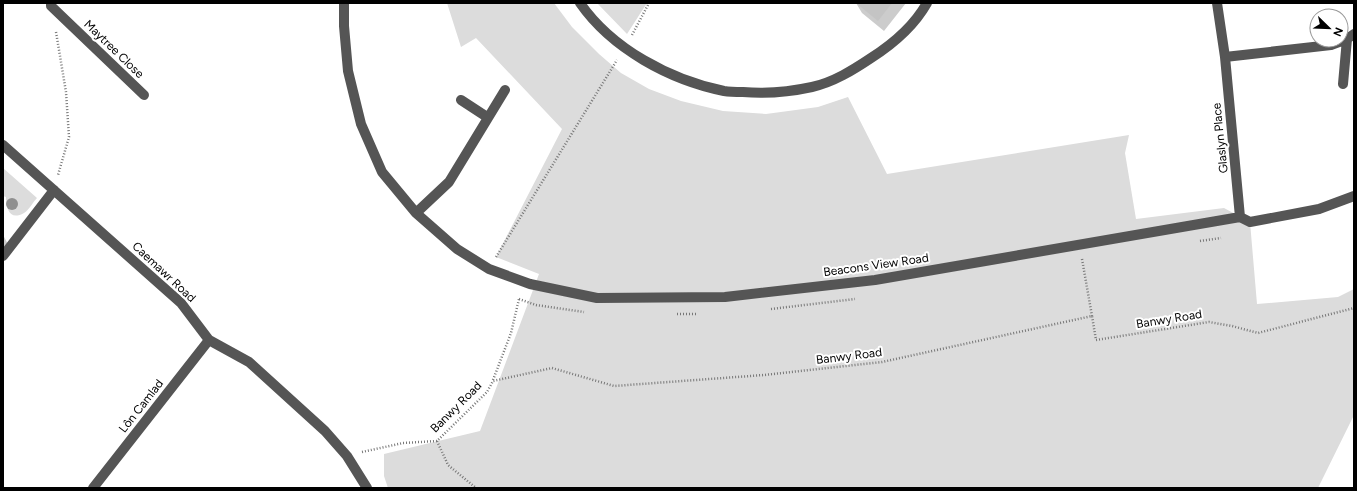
<svg xmlns="http://www.w3.org/2000/svg" width="1357" height="491" viewBox="0 0 1357 491" font-family="Figtree,sans-serif">
<rect width="100%" height="100%" fill="#fff"/>
<path fill="#dcdcdc" d="M447 3H554L572 27 599 54 621 73 649 89 681 101 723 111 766 114 818 107 848 97 887 174 1129 135 1125 153 1136 219 1224 208 1250 222 1257 304 1338 297 1354 289V415L1318 488H388L384 476V454L480 431 539 274 496 257 562 129 476 38 461 47Z
M597 3H647L627 34Z
M3 168 37 198C33 202 29 210 24 213 10 221 6 209 6 197L3 196Z"/>
<path fill="#0003" d="M856 3H906L884 31 862 13Z
M3 235 9 246 3 263Z"/>
<path fill="#c4c4c4" d="M856 3H892L878 21Z"/>
<g fill="none" stroke-linecap="round" stroke-linejoin="round">
<path stroke="#777" stroke-width="2.5" stroke-dasharray="1 2" stroke-linecap="butt" d="M56 32 66 92 69 137 58 175
M632 35 649 3
M1200 241 1221 238
M496 257 617 60
M1082 259 1092 316
M519 299 536 305 584 312
M771 309 855 299
M677 314H696
M493 380 511 333 519 299
M437 441 448 465 476 488
M362 452 403 443 437 441 487 392 493 381 552 368 614 386 764 375 882 362 1092 316 1096 340 1209 322 1232 326 1258 333 1354 308"/>
<path stroke="#555" stroke-width="10" d="M51 3V6L144 95
M344 3V26L348 71 361 124 382 172 416 213 457 249 489 269 530 284 597 298 725 297 875 280 1240 217 1250 222 1319 209 1354 196
M580 3C612 49 670 80 724 91 730 92 737 92 743 92 766 94 789 92 812 87 834 82 853 70 871 58 893 44 914 26 927 3
M1217 3 1225 57 1240 217
M1225 57 1331 45 1347 39
M1343 84 1347 39 1354 34
M461 100 487 117
M3 145 181 303 209 340 249 362 325 431 347 456 367 488
M416 213 449 182 505 90
M3 256 54 190
M93 488 209 340"/>
</g>
<circle fill="#8f8f8f" cx="12" cy="204" r="6"/>
<g text-anchor="middle" stroke-width="4" stroke-linejoin="round" paint-order="stroke">
<g font-size="12" fill="#000" stroke="#fff">
<text transform="translate(114 49) rotate(44)" y="4">Maytree Close</text>
<text transform="translate(1220 138) rotate(-96)" y="4">Glaslyn Place</text>
<text transform="translate(876 265) rotate(-8)" y="4">Beacons View Road</text>
<text transform="translate(164 272) rotate(43)" y="4">Caemawr Road</text>
<text transform="translate(1169 319) rotate(-9)" y="4">Banwy Road</text>
<text transform="translate(849 356) rotate(-7)" y="4">Banwy Road</text>
<text transform="translate(141 406) rotate(-52)" y="4">Lôn Camlad</text>
<text transform="translate(456 407) rotate(-45)" y="4">Banwy Road</text>
</g>
</g>
<rect width="1357" height="491" fill="none" stroke="#000000" stroke-width="8"/>
<g transform="translate(1329 28) rotate(113)"><circle r="19" fill="#ffffff" stroke="#999999"/>
<path d="M0-3L7 15L0 10L-7 15Z" fill="#000000"/>
<text y="-6" font-size="11" font-weight="bold" text-anchor="middle" fill="#000000">N</text>
</g>
</svg>
